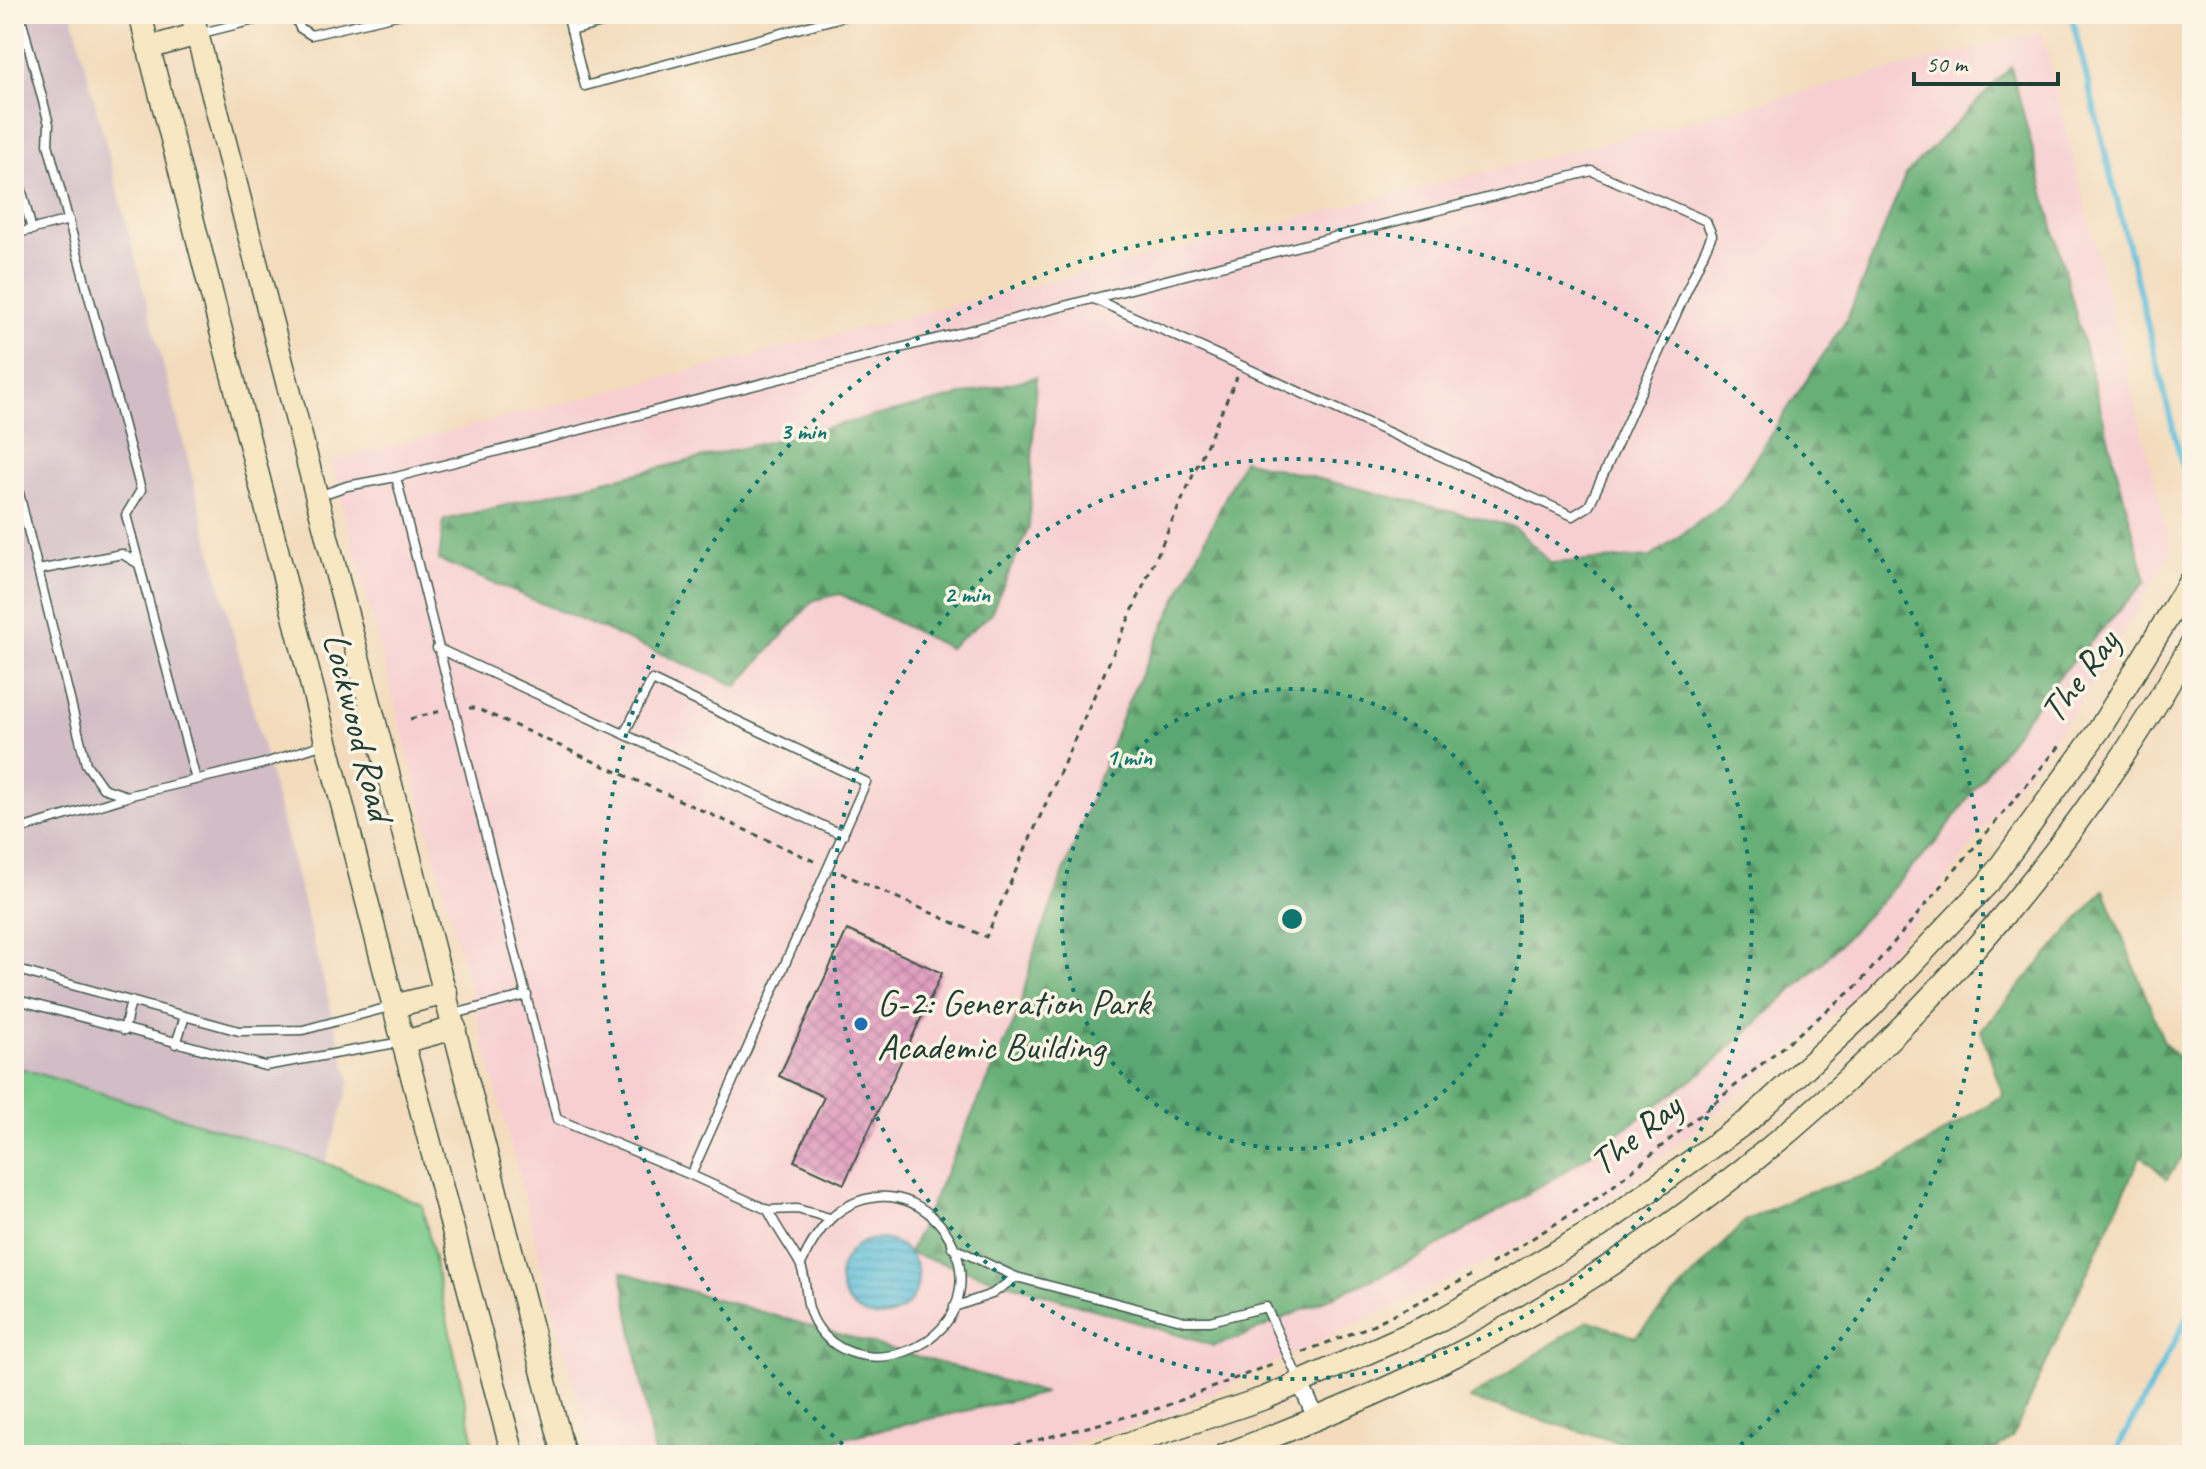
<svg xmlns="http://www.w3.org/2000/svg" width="2206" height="1469" viewBox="0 0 2206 1469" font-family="Caveat,sans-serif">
<defs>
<pattern id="forest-firs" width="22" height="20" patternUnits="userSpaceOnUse" patternTransform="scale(2)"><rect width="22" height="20" fill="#66af76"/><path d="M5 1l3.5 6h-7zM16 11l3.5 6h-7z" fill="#539062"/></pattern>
<pattern id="water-rules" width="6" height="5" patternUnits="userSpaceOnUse" patternTransform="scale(2)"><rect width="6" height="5" fill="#5cbeda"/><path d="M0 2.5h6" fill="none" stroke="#4b9cb2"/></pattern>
<pattern id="building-cross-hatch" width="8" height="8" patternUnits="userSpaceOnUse" patternTransform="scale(2)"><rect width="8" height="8" fill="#de93bb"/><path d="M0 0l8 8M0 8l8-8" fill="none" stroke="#b37999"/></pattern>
</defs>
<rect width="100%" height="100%" fill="#fcf5e5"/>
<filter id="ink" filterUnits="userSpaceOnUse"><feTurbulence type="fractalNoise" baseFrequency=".0125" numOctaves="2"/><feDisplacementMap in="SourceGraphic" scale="16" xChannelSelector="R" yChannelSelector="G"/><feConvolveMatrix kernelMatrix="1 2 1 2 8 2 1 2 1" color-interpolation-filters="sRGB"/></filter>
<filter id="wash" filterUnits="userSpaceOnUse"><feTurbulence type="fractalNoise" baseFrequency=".006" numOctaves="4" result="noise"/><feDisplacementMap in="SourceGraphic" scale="32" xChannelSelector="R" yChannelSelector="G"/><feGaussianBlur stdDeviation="1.8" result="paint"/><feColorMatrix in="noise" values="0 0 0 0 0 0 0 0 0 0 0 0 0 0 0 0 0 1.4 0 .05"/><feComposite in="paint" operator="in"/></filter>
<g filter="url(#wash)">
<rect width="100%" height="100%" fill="#f3dbbc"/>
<path fill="#f7cfd1" d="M2042 32 2172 551 2094 684 1858 995 1603 1206 1154 1421 1025 1455H592L331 461Z"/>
<path fill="#d2bdc6" d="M14 14H72L350 1082 326 1163 14 1066Z"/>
<path fill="#7dcb8a" stroke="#4e845f" stroke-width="2" d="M14 1066 326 1163 422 1205 477 1455H14Z"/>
<path fill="url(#forest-firs)" stroke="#427655" stroke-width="2" d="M2011 67 2146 581 2045 692 1937 841 1825 960 1707 1069 1563 1173 1411 1262 1241 1337 1214 1346 909 1253 1018 1014 1034 952 1126 706 1243 460 1514 527 1551 563 1651 557 1727 501 1848 317 1906 174Z
M1036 377 1029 527 990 615 949 648 840 594 814 600 737 686 439 560 444 520Z
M2104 890 2164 1042 2192 1073V1142L2167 1179 2141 1155 2013 1436 1989 1455H1662L1469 1399 1588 1320 1635 1337 1745 1221 1802 1194 1884 1170 2003 1095 1981 1030Z
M622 1272 1045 1393 769 1455H654Z"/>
<path fill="url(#water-rules)" stroke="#3e7e87" stroke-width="2" d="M840 1278a39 39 0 1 1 78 0a39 39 0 1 1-78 0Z"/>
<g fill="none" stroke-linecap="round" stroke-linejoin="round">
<path stroke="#5cbeda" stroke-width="6" d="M2071 14 2192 505
M2114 1455 2192 1309"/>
</g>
<g id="blocks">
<path fill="url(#building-cross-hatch)" d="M847 930 942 973 844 1184 794 1161 824 1097 779 1076Z"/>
</g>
</g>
<g filter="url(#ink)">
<use href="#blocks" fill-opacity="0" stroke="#3f5548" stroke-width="2"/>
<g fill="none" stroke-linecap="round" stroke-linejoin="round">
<g stroke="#3f5548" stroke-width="11">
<path id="service" d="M20 14 49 124 48 144 141 490 126 515 139 564
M294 14 300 28 311 35 401 14
M567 14 585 86 853 14
M571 31 636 14
M198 34 279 14
M14 161 32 230
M14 234 69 220
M14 473 86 764 103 788 127 796 262 764 324 744
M396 477 1592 171 1706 221 1712 235 1589 506 1573 516 1092 298
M318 496 347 486 396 477 557 1119 691 1175 866 782 652 680 625 732
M38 570 122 554 139 564 196 780
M437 648 843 835
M14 831 127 797
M14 969 239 1031 303 1030 393 1006
M14 999 265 1066 402 1042
M454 1014 527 995
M124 1030 131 1001
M176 1044 185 1016
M691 1175 768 1210 797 1209 830 1218
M768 1210C777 1229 789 1244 799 1262 811 1284 799 1307 824 1335 867 1380 953 1350 960 1288 966 1241 926 1193 878 1197 837 1201 817 1230 801 1264
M952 1247 1016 1277 1185 1321H1210L1266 1307 1299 1380
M954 1307 992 1294 1016 1277"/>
</g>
<g stroke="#3f5548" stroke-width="19">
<path id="minor" d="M1300 1383 1317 1420"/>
</g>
<g stroke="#3f5548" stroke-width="25">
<path id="secondary" d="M140 14 403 1042 513 1455
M192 14 564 1455
M148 48 198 34
M394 1006 446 993
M403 1042 455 1028
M1094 1455 1265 1398 1441 1320 1599 1227 1749 1120 1871 1007 1988 883 2099 730 2192 578
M1225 1455C1300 1426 1374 1396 1446 1360 1757 1203 2022 946 2192 643"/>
</g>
<path stroke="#3f5548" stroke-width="3" stroke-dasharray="6 6" stroke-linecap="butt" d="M2184 559 2192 543
M469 708H476L816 862
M410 719 441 711
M841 873 986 937 1237 377
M1491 1264 1602 1195 1858 985 2063 742
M1303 1352 1368 1327 1471 1276
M980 1455 1160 1408 1277 1362"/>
<use href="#service" stroke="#fff" stroke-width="8"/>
<use href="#minor" stroke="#fff" stroke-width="16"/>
<use href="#secondary" stroke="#f7e8c3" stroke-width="22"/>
</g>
</g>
<circle cx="1292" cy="919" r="230" fill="#0f766e" fill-opacity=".12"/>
<g fill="none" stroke="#0f766e" stroke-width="4" stroke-dasharray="4 8">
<circle cx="1292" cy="919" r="230"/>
<circle cx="1292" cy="919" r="460"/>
<path d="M852 1452A691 691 0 1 1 1732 1452"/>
</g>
<circle fill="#1f6fb2" stroke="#fcf5e5" stroke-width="3" cx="861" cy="1024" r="8"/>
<g text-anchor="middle" stroke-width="7" stroke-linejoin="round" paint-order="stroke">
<g font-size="38" fill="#1f3d34" stroke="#fcf5e5">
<text transform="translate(2079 676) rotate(-53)" y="13">The Ray</text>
<text transform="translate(359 726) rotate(76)" y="13">Lockwood Road</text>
<text transform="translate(1635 1134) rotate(-39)" y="13">The Ray</text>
</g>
<g font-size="38" fill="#1f3d34" stroke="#fcf5e5" text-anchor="start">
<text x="877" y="1015">G-2: Generation Park<tspan x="877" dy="44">Academic Building</tspan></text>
</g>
</g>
<circle cx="1292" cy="919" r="12" fill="#0f766e" stroke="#fcf5e5" stroke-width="4"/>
<g font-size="24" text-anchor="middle" font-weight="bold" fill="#0f766e" stroke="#fcf5e5" stroke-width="7" stroke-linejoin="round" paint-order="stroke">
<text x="803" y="439">3 min</text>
<text x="967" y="602">2 min</text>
<text x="1129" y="765">1 min</text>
</g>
<rect width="2206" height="1469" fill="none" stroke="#fcf5e5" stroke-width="48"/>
<path d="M1914 72v12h144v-12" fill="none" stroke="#1f3d34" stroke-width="4"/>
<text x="1926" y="72" font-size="24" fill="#1f3d34" stroke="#fcf5e5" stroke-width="6" paint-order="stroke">50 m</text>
</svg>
